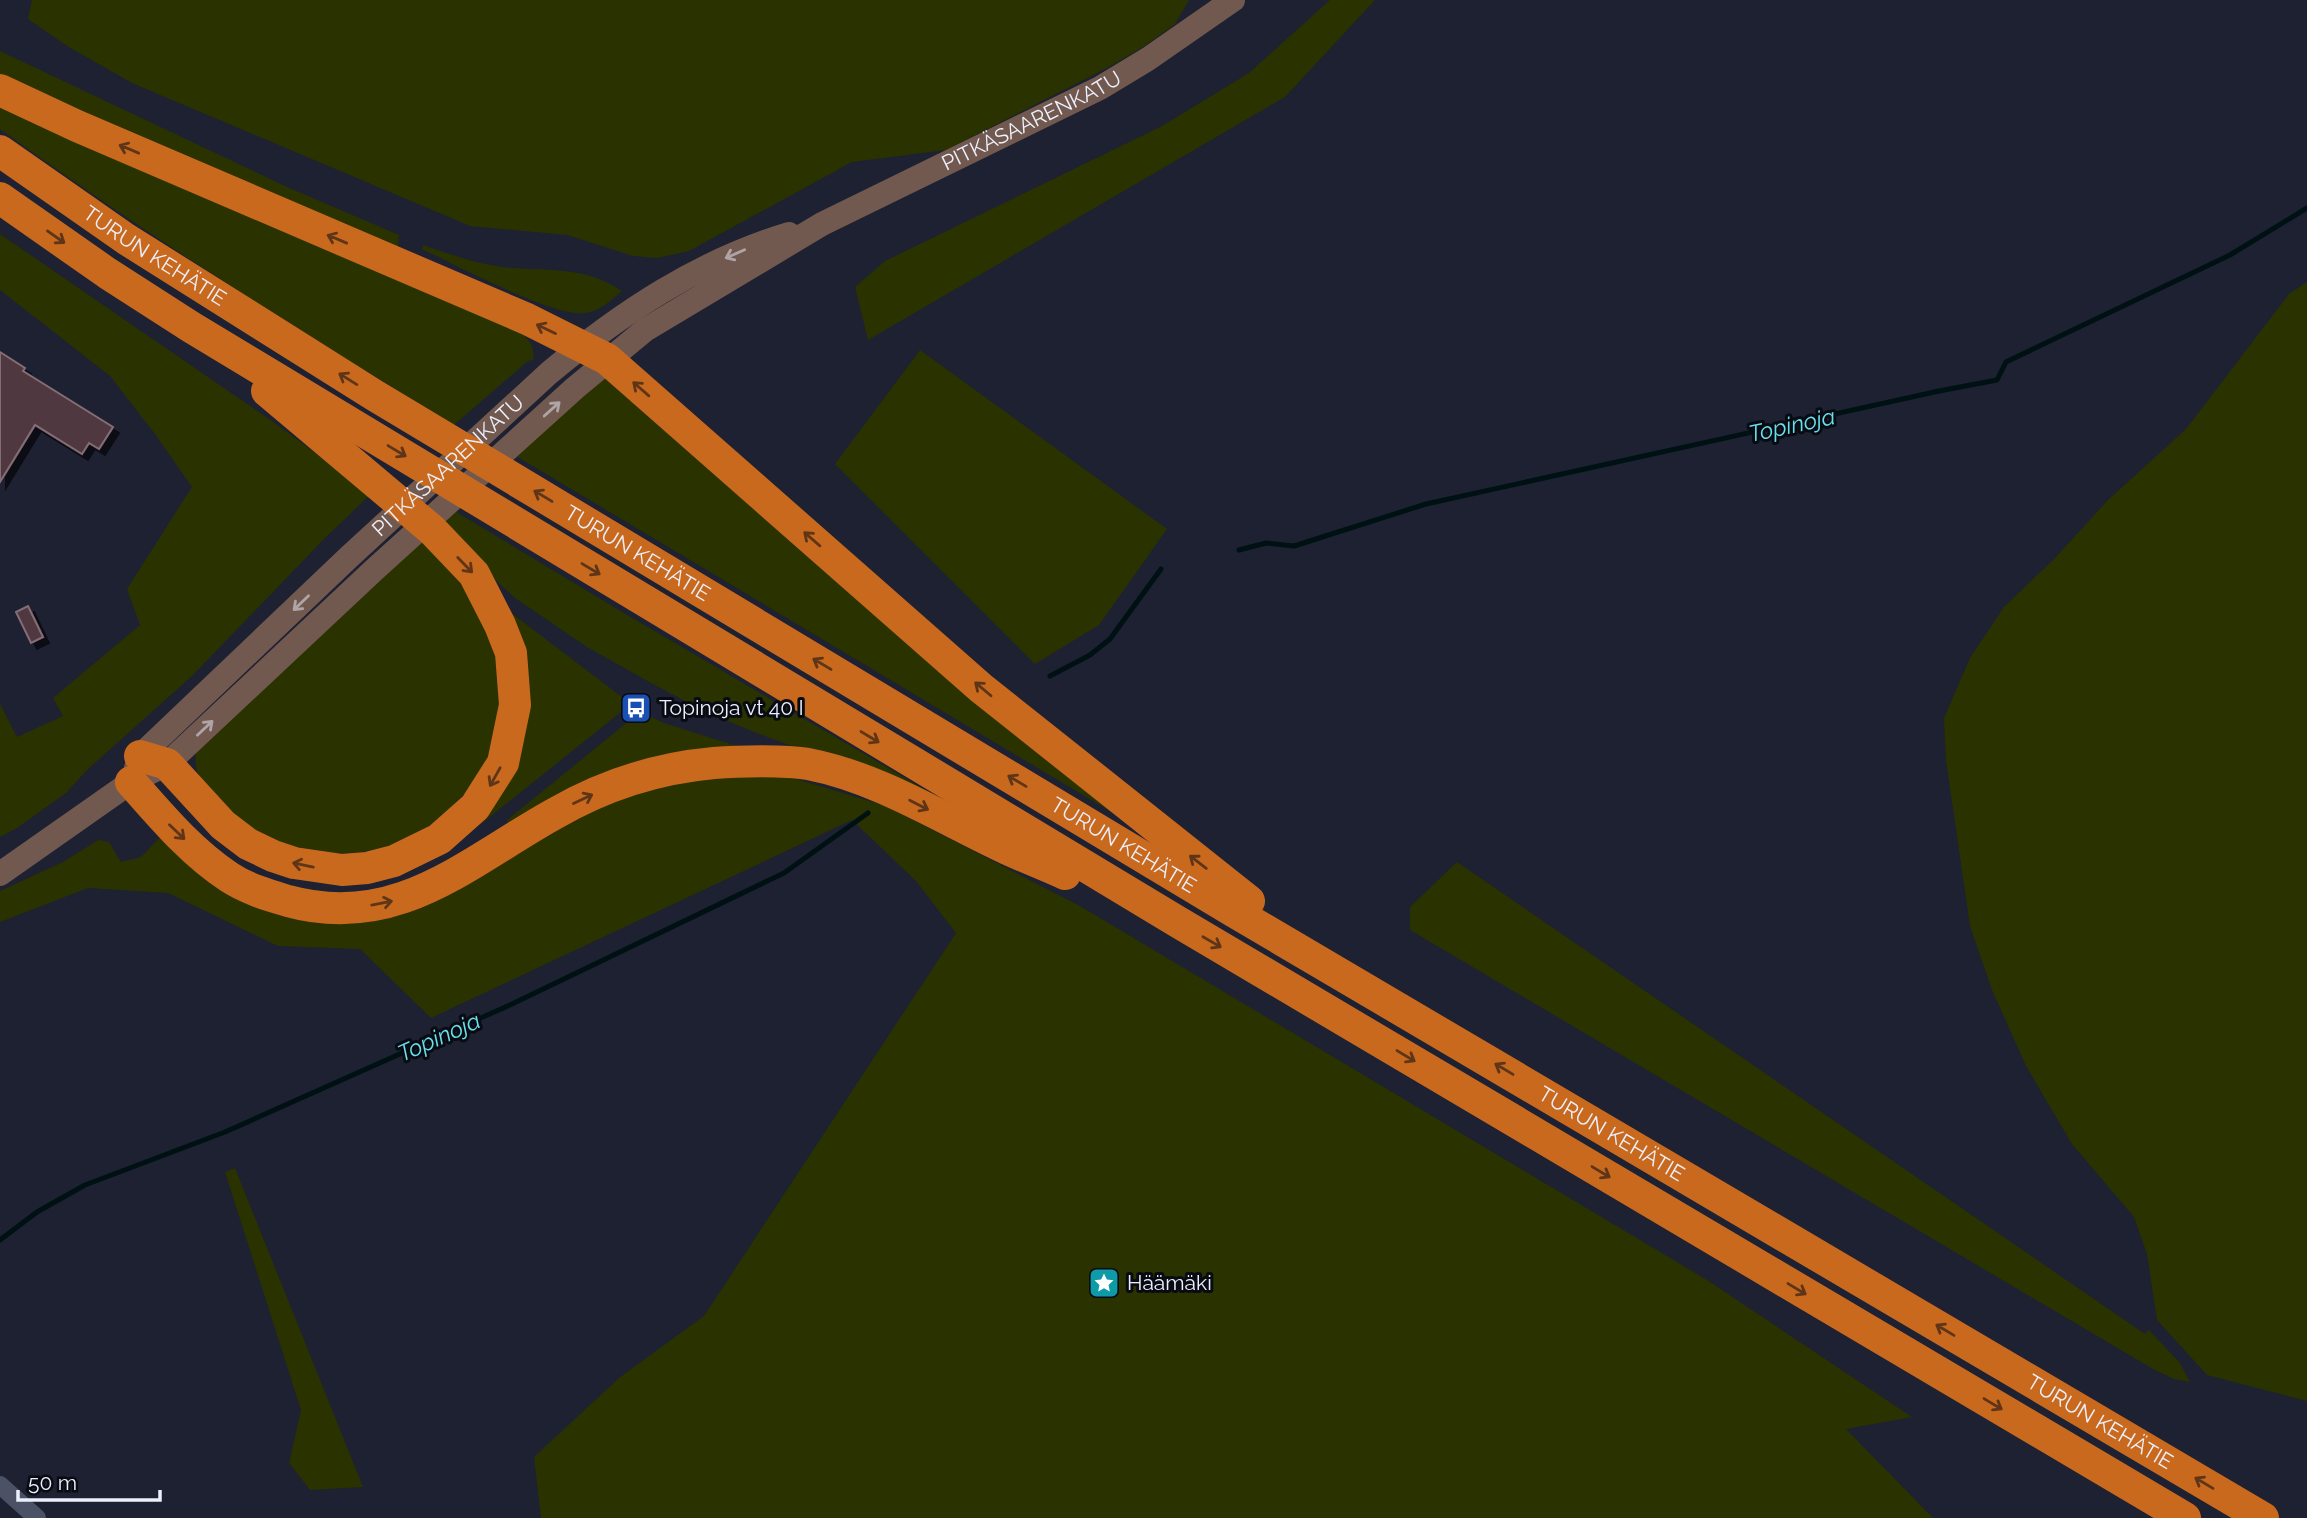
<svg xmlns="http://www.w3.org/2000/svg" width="2307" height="1518" viewBox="0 0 2307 1518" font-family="Raleway,sans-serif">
<defs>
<filter id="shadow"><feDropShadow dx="6" dy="6" stdDeviation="0" flood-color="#0009"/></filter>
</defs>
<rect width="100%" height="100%" fill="#1d2132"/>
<path fill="#2a3200" d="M32 0H1189L1175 24 1143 47 1107 68 946 150 852 162 689 251 657 258 633 256 567 235 470 226 132 83 67 46 28 19Z
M1330 0H1375L1285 97 868 340 855 287 885 261 1162 126 1249 73Z
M0 51 287 187 399 235 398 248 0 78Z
M0 98 507 323C520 332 537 341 533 360L528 361 454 425C300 331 146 235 0 129Z
M0 234 272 421 371 494 324 539 192 676 87 770 66 793 17 828 0 837V704L17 737 63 716 53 698 140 625 127 589 192 487 155 434 110 376 0 290Z
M423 245C446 253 471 262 496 266 542 273 581 263 622 291 611 300 600 311 586 313 556 319 454 264 422 249Z
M2307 282V1401L2207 1375 2157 1320 2147 1254 2134 1217 2072 1144 2026 1066 1992 990 1970 926 1946 760 1944 718 1970 658 2004 607 2055 558 2108 500 2186 429 2289 294Z
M920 350 1167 529 1099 625 1035 664 835 464Z
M608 373 1148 834 516 456Z
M453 510 624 613 951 805 759 734 704 711 651 683 587 647 515 598 437 526Z
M425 538C438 552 455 566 464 581 482 610 506 666 504 701 503 709 499 719 497 727 492 746 488 764 476 781 472 788 464 794 458 800 450 809 441 818 431 825 369 869 274 862 223 805 205 785 193 779 196 751Z
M502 606 631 704 481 824 478 819 508 777Z
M640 712 664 723 746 749 512 829 507 820Z
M786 776 886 806 1080 906 1707 1280 1912 1417 1846 1429 1933 1518H541L534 1457 619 1378 704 1316 956 933 916 881 852 820 431 1018 360 949 278 946 168 893 88 888 0 922V891L63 862 98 840 109 842 121 862 141 857 161 836 331 920 401 915 471 881 580 814 635 793 671 784 715 777Z
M1457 862 2145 1334 2149 1330 2180 1363 2190 1382 2174 1379 2153 1369 1410 930V907Z
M235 1168 363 1487 310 1490 289 1463 301 1410 225 1172Z"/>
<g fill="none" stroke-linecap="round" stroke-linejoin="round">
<path stroke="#001113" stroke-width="5" d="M1239 550 1266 543 1294 546 1426 504 1939 391 1997 380 2006 362 2230 255 2307 208
M1050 676 1090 655 1110 639 1161 569
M0 1240 37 1212 85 1185 225 1132 512 1004 784 873 868 813"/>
</g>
<path fill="#4f3941" stroke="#856d75" stroke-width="2" filter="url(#shadow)" d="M0 352 25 368 23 371 113 427 99 449 89 443 82 454 35 425 0 482Z
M28 606 43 637 31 643 16 612Z"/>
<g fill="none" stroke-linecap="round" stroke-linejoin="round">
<path stroke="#4c5265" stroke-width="18" d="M0 1485 37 1518"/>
<g stroke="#725950" stroke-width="24">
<path id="s1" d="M136 768 140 756 350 556 549 373C621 313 699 261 789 234"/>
<path id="s2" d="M0 874 131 782 167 764 374 570 575 388 645 330 822 224 1100 88 1148 59 1233 0"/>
</g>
<g stroke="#c9691e" stroke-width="32">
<path d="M0 90 77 126 527 319 607 359 981 688 1249 901"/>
<path id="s3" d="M0 151 126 239 374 395 1233 911 2263 1518"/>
<path d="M0 198 107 273 191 327 637 596 1178 922 2185 1518"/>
<path d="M140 756 167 764 223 825 248 844 273 856 294 863 342 870 367 868 394 861 439 839 475 807 503 763 515 705 511 653 500 625 474 574 432 530 267 391"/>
<path d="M131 782C161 816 191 852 229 877 247 889 268 895 288 901 397 931 466 863 554 814 602 786 658 768 714 763 738 761 785 760 808 764 875 777 933 813 993 842 1016 854 1041 863 1065 874"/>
</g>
</g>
<defs><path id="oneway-shaft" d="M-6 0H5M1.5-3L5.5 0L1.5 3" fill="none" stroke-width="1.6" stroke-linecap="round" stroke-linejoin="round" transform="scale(1.75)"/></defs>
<g stroke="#5f3518">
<use href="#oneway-shaft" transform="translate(129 149) rotate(-157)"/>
<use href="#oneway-shaft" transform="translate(56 237) rotate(35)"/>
<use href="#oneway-shaft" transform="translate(337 239) rotate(-157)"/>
<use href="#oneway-shaft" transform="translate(546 329) rotate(-154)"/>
<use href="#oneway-shaft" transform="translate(348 379) rotate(-148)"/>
<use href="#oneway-shaft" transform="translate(641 389) rotate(-139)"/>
<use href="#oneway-shaft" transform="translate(397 451) rotate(31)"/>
<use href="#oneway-shaft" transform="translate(543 496) rotate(-149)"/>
<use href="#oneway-shaft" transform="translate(812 539) rotate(-139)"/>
<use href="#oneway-shaft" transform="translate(465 565) rotate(46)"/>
<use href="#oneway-shaft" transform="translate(591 569) rotate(31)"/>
<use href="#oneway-shaft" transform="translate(822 664) rotate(-149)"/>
<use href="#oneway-shaft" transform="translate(983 689) rotate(-140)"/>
<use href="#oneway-shaft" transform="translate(870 737) rotate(31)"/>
<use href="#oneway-shaft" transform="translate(495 777) rotate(119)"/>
<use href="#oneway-shaft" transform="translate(1017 781) rotate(-149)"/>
<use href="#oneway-shaft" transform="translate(583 799) rotate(-25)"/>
<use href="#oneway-shaft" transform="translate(919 805) rotate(27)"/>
<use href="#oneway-shaft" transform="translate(177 832) rotate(44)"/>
<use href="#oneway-shaft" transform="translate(1198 862) rotate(-142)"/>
<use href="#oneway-shaft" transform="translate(303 865) rotate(-168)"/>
<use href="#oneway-shaft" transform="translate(382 903) rotate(-11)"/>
<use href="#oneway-shaft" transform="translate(1212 942) rotate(30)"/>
<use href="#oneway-shaft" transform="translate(1406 1056) rotate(31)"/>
<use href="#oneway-shaft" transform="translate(1504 1069) rotate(-149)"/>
<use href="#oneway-shaft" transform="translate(1601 1172) rotate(31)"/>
<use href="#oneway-shaft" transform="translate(1797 1289) rotate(31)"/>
<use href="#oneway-shaft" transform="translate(1945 1330) rotate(-149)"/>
<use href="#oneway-shaft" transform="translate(1993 1404) rotate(31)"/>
<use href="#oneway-shaft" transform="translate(2204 1483) rotate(-149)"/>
</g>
<g stroke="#afa4a6">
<use href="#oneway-shaft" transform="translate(735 254) rotate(156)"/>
<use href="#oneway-shaft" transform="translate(552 409) rotate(-42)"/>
<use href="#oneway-shaft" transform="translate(301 603) rotate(136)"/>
<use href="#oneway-shaft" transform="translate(205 728) rotate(-43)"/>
</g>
<defs>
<g id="bus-square" transform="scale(1.575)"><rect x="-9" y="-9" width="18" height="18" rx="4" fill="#1a4fb4" stroke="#090b13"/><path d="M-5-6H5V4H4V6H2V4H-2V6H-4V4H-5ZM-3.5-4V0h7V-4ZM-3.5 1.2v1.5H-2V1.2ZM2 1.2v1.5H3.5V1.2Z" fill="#fff"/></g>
<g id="sight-square" transform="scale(1.575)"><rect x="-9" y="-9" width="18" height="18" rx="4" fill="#0f9aa8" stroke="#090b13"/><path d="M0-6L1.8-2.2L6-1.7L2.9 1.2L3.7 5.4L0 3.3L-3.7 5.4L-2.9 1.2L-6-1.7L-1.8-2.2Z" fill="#fff"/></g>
</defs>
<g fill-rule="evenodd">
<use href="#bus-square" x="636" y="708"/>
<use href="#sight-square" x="1104" y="1283"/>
</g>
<g text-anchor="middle" stroke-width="6" stroke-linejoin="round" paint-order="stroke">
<g font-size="21" fill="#ecf0fc" stroke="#090b13">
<text dy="7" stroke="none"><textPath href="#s2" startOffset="1286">PITKÄSAARENKATU</textPath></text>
<text dy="7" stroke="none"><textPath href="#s3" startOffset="187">TURUN KEHÄTIE</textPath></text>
<text dy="7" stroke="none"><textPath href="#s1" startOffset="436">PITKÄSAARENKATU</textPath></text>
<text dy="7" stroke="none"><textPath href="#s3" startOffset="754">TURUN KEHÄTIE</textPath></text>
<text dy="7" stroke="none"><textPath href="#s3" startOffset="1321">TURUN KEHÄTIE</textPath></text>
<text dy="7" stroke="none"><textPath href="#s3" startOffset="1888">TURUN KEHÄTIE</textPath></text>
<text dy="7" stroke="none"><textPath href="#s3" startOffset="2455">TURUN KEHÄTIE</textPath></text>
</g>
<g font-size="21" fill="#ecf0fc" stroke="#090b13" text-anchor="start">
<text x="659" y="715">Topinoja vt 40 I</text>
<text x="1127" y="1290">Häämäki</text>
</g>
<g font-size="23" font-style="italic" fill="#69e1ed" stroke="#090b13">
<text transform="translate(1792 425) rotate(-12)" y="8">Topinoja</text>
<text transform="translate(439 1037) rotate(-24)" y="8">Topinoja</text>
</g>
</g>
<path d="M18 1490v10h142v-10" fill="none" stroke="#ecf0fc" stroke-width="3.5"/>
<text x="28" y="1490" font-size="21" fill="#ecf0fc" stroke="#090b13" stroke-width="5" paint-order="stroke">50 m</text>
</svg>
